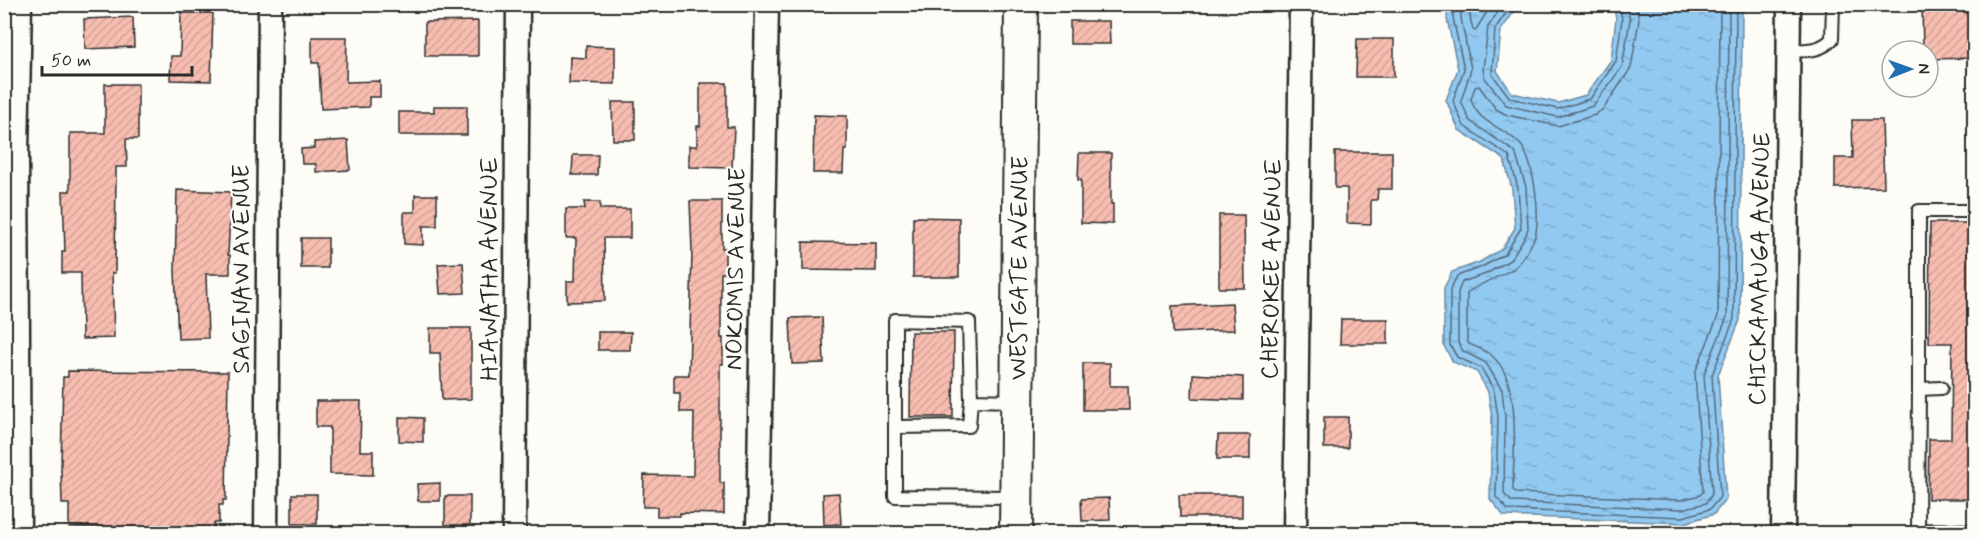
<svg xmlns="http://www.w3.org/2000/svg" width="1979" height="538" viewBox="0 0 1979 538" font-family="Mynerve,sans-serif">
<defs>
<pattern id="water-ripples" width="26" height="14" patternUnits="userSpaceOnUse" patternTransform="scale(1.5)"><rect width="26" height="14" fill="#92c9f1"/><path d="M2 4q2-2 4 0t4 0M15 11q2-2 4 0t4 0" fill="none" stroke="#7eadcf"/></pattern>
<pattern id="building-hatch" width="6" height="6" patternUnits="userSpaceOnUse" patternTransform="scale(1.5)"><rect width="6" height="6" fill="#f7bdb0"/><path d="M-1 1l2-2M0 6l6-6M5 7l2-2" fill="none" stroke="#d4a398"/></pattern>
</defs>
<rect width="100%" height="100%" fill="#fdfcf7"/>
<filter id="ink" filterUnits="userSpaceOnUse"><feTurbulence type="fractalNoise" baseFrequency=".0167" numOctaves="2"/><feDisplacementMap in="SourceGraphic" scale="12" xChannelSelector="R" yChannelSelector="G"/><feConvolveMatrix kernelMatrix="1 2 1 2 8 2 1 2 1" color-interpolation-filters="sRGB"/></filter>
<g filter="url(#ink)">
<path fill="url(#water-ripples)" stroke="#698aa2" stroke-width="1.5" d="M1448 5H1519L1501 30 1497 71 1512 93 1558 103 1586 95 1611 60 1616 18 1613 5H1742L1740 320 1718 375 1726 499 1714 514 1684 523 1504 516 1490 499 1492 418 1488 392 1477 372 1453 362 1444 346V288L1452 272 1480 262 1502 249 1515 228 1512 189 1504 159 1459 130 1446 100 1458 69 1447 19Z"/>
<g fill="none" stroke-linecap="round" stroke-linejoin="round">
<path stroke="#546a7a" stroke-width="1.5" d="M1454 4 1453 18 1464 69 1453 101 1464 126 1509 156 1518 188 1521 228 1505 254 1482 267 1457 276 1450 290V345L1457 357 1481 368 1494 390 1498 417 1496 497 1508 510 1683 517 1710 509 1720 497 1712 375 1734 319 1736 4
M1461 4V18L1471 69 1461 101 1470 121 1515 152 1526 187 1528 228 1526 235 1510 260 1486 274 1462 282 1458 292V343L1463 351 1486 363 1502 390 1505 417 1504 494 1512 502 1682 509 1706 503 1712 494 1704 374 1727 317 1729 4
M1470 4V17L1473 30 1475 31 1492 4
M1503 4 1488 27 1483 70 1485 78 1506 105 1558 117 1593 106 1622 67 1630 20 1627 4
M1512 4 1495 29 1492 74 1510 98 1558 109 1590 99 1616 61 1622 19 1619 4
M1636 4 1639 20 1631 68 1604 108 1595 115 1558 126 1507 115 1496 109 1479 86 1475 87 1471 99C1478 125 1504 126 1520 144 1534 159 1543 224 1533 241 1528 250 1523 262 1514 268 1505 275 1470 287 1467 294V341L1469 344C1476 347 1485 350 1491 355 1523 380 1513 453 1513 490L1516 493 1681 500 1700 495 1703 492 1695 373 1718 316 1720 4"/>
</g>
<path fill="url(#building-hatch)" stroke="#2b2b2b" stroke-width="1.5" d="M1922 4H1972V58L1928 59V51H1923Z
M181 13H213L211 81 170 80 171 56H180Z
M133 17 134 47 85 49 84 19Z
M478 21V56H425V22Z
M1070 21H1109L1110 44H1070Z
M312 37H347L346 82 380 81V97H369V107L321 109 319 63H312Z
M1357 39H1394V77H1356Z
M586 46 615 47V84L569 83 570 57 586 58Z
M700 83H727V127H734L732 168 689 167V146H697V126H700Z
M105 84H138V139H126L127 167H116L115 273H112L114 338 82 339 81 273H62V252H65L63 191H70V133H105Z
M612 102H635V140H613Z
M434 106H467V135H399V112H434Z
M814 115 847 116V150H844L843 173H813Z
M1852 120H1882L1884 187 1835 188V158H1853Z
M348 140 350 170 316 172V164H302L301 149 314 148V142Z
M1335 152H1392V189H1378L1377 200H1371V224L1347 223V188H1335Z
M1079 153H1111V204H1113V224L1081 223V180H1078Z
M573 155H598L597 175H572Z
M177 190 231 192 228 255H230V274H206L208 338 178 339 175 271Z
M415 195H437V226H423V245L404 244V212H415Z
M690 201H722V248H725V273H721V338H723V364H720V483H724V514L680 513V516H657V507H643L644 475 693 476 694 412H680V393H674V375H689L692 251Z
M584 202H600V209H630V238H604L605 301 567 302V281H575L576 238H566V209H585Z
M1219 215H1244L1245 288H1219Z
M913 217 959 218V277H913Z
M1930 223H1974V499H1928L1929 439H1951L1952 343H1929Z
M301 238H328V268H301Z
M803 242 876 243V271L803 270Z
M463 263 465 293 440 294 438 264Z
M1232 303 1234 330 1173 333 1172 306Z
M822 317 824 363 792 364 790 318Z
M1341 319H1388V344H1340Z
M430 328H471V399L442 400 440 353H430Z
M598 332H631L630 350H598Z
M911 332H954L953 417H910Z
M1083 363H1110V386H1128L1129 410H1083Z
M68 371 228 372 226 500H223V505H219V523H214V529L69 527V504H62L61 467 63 377H68Z
M1193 374 1243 377V400L1192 398Z
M316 401H361L360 451H373V475L330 474V427H316Z
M399 417 423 418V442L399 441Z
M1324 417H1348V448H1324Z
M1218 435H1250V459H1217Z
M440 483V501H418L417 484Z
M839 493 841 524 824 525 823 494Z
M292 494H317V524H292Z
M1179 495H1242V517H1180Z
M445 496H470V525H445Z
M1109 498 1110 520 1082 521 1081 499Z"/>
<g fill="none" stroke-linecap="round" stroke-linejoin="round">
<g stroke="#2b2b2b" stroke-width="16">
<path id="lane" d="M1788 51C1805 50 1820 52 1832 39L1833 4
M1919 389V211H1974
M896 427 969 426 971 400
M1015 497 895 496V320L969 322 971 400 1016 401
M1918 530 1919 389 1941 388
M1918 534V530L1974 531"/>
</g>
<g stroke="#2b2b2b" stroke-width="27">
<path id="street" d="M19 534 17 151 20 4
M266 534 270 4
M514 534 518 4
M758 534 767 4
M1295 534 1301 4
M1783 534 1789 4"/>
</g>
<g stroke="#2b2b2b" stroke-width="36">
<g id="secondary">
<path id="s1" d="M1016 534 1021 4"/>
</g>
</g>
<use href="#lane" stroke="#fdfcf7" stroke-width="12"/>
<use href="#street" stroke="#fdfcf7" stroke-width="22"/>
<use href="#secondary" stroke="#fdfcf7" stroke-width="32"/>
</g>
</g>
<g text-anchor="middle" stroke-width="4.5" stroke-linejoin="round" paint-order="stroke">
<g font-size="24" fill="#2b2b2b" stroke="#fdfcf7">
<text transform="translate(241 269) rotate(-90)" y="8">SAGINAW AVENUE</text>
<text transform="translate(489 269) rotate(-90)" y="8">HIAWATHA AVENUE</text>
<text transform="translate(735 269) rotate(-89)" y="8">NOKOMIS AVENUE</text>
<text dy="8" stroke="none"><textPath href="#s1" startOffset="266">WESTGATE AVENUE</textPath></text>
<text transform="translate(1271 269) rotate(-89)" y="8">CHEROKEE AVENUE</text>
<text transform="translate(1759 269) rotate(-89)" y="8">CHICKAMAUGA AVENUE</text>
</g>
</g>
<rect width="1979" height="538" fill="none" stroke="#fdfcf7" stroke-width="24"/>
<rect x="12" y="12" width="1955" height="514" fill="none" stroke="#2b2b2b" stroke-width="2" filter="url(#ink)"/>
<g transform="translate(1910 69) rotate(89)"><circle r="28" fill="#fdfcf7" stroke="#a9a8a5" stroke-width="1.5"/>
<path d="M0-4.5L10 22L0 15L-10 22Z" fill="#1f6fb2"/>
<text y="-9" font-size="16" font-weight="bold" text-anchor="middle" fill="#2b2b2b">N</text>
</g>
<path d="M42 66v9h150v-9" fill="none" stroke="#2b2b2b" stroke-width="3"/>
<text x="51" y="66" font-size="18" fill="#2b2b2b" stroke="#fdfcf7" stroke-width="4.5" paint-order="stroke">50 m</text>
</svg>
